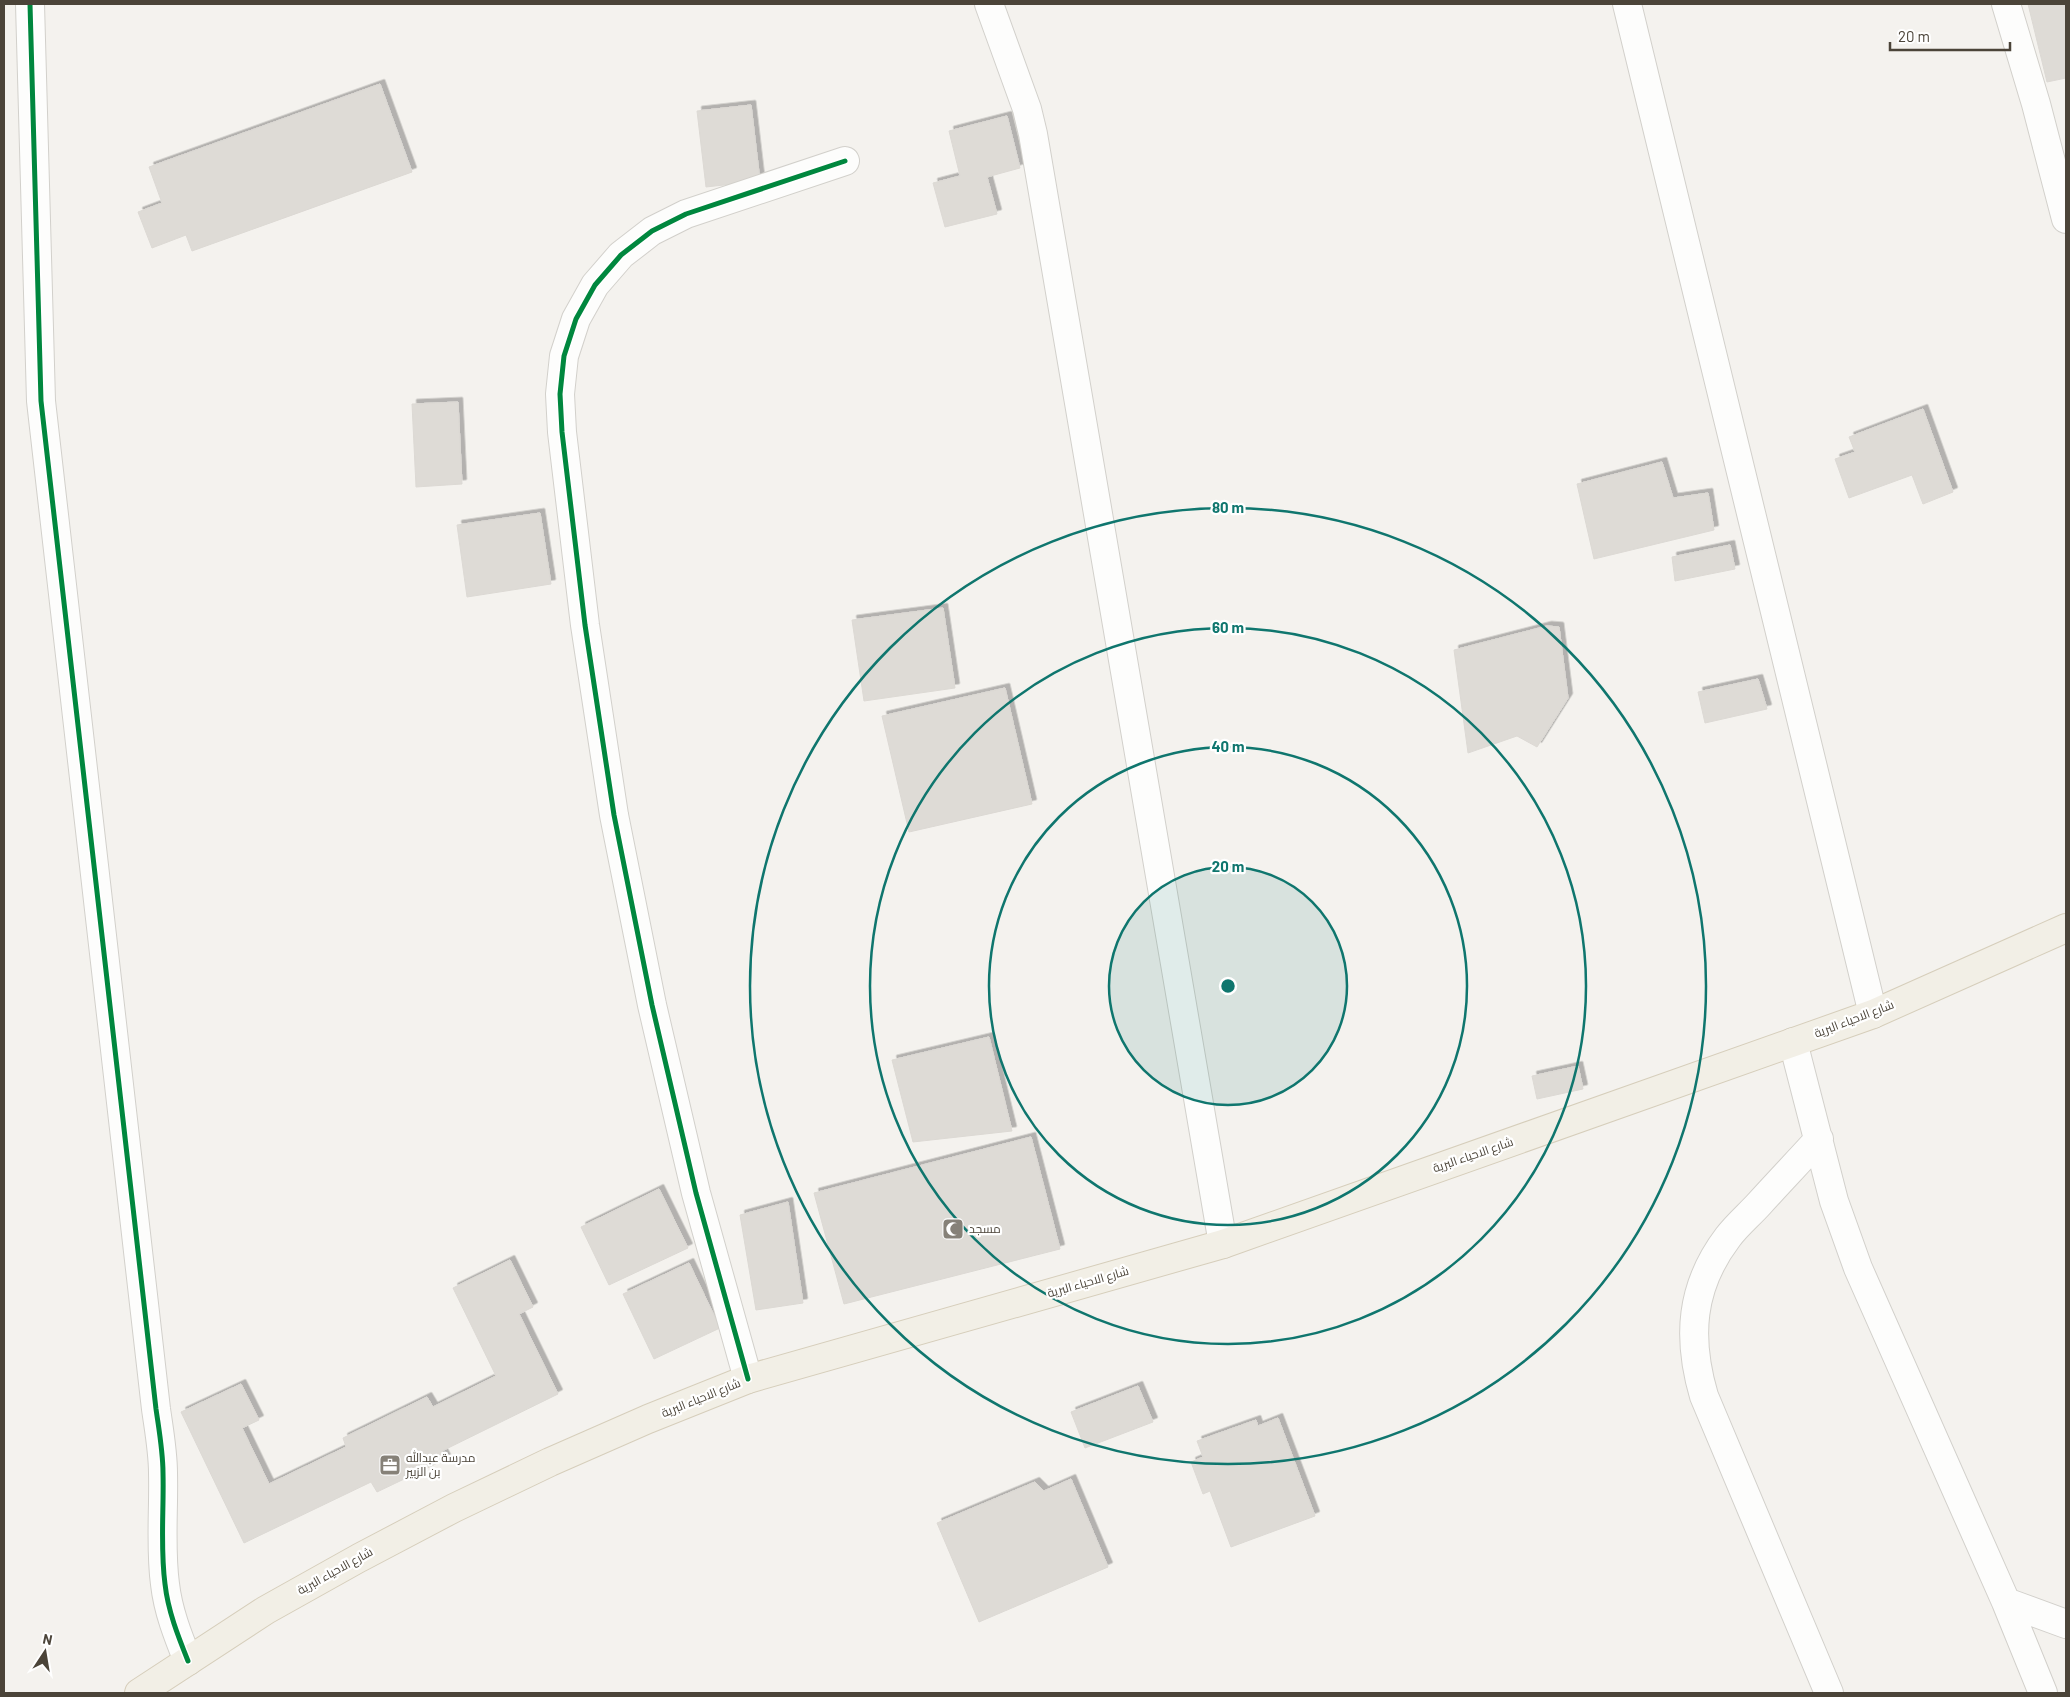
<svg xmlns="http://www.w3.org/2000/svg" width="2070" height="1697" viewBox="0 0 2070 1697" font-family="Barlow,Cairo,sans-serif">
<defs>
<filter id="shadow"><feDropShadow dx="4.5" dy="-4.5" stdDeviation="0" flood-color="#0004"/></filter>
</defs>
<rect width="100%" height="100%" fill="#f4f2ee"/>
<path fill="#dedbd6" stroke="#dcd9d4" filter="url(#shadow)" d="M2028 4H2066V78L2047 82Z
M380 84 412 172 192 251 186 235 152 248 138 212 162 203 149 167Z
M751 105 760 181 706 187 697 111Z
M1007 116 1020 168 987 177 997 214 945 227 933 183 960 176 949 131Z
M458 402 462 484 416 487 412 404Z
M1923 409 1953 492 1923 504 1912 475 1849 498 1835 459 1855 452 1849 437Z
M1662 462 1673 498 1708 493 1714 530 1594 559 1577 484Z
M540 513 551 584 467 597 457 525Z
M1730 545 1735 569 1675 581 1672 557Z
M943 608 955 688 864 701 852 620Z
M1547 626 1559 627 1568 698 1537 747 1517 736 1468 753 1454 650Z
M1758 679 1767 709 1705 723 1698 692Z
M1005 688 1032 804 909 832 882 716Z
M989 1037 1012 1131 913 1142 892 1060Z
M1578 1066 1583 1089 1537 1099 1532 1076Z
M1031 1137 1060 1249 844 1304 814 1193Z
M659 1189 688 1248 609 1285 581 1227Z
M788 1202 803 1303 756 1310 740 1215Z
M510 1260 533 1307 519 1314 558 1394 442 1451 446 1459 377 1492 371 1482 244 1543 181 1412 241 1384 259 1420 242 1428 269 1484 346 1447 343 1438 427 1397 433 1407 496 1376 453 1288Z
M689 1263 720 1328 654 1359 623 1294Z
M1138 1386 1153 1422 1085 1448 1071 1412Z
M1278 1418 1315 1516 1231 1547 1210 1491 1203 1494 1191 1462 1203 1457 1197 1441 1256 1420 1258 1426Z
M1071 1479 1108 1567 979 1622 937 1523 1035 1482 1044 1491Z"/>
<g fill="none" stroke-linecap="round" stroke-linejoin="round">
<g stroke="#d2d0cb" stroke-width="30">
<path id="minor" d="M30 4 41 401 156 1409C159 1430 163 1452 163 1473 164 1510 160 1547 165 1584 168 1611 178 1636 188 1661
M989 4 1027 109 1033 134 1223 1244
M1627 4 1873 1014
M2006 4 2036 104 2066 219
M1793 1042 1834 1201 1858 1268 2006 1602 2043 1693
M1819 1139C1799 1161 1779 1182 1759 1204 1749 1215 1737 1225 1728 1237 1690 1287 1687 1338 1704 1396L1829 1693
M748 1379 696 1193 652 1005 614 815 585 625 562 432 560 394 564 356 576 319 595 285 621 255 652 231 686 214 845 161
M2006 1602 2066 1624"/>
</g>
<g stroke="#d6cebb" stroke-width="30">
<path id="primary" d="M139 1693 266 1610 359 1558 454 1508 550 1462 648 1419 748 1379 1223 1244 1873 1014 2066 928"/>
</g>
<use href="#minor" stroke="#fdfdfc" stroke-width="28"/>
<use href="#primary" stroke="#f2efe6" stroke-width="28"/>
<g stroke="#fff" stroke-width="8">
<path id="cycleway" d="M30 4 41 401 156 1409C159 1430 163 1452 163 1473 164 1510 160 1547 165 1584 168 1611 178 1636 188 1661
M748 1379 696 1193 652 1005 614 815 585 625 562 432 560 394 564 356 576 319 595 285 621 255 652 231 686 214 845 161"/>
</g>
<use href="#cycleway" stroke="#00873e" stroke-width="5"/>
</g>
<circle cx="1228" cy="986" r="119" fill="#0f766e" fill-opacity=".12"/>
<g fill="none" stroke="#0f766e" stroke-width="2.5">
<circle cx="1228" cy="986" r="119"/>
<circle cx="1228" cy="986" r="239"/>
<circle cx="1228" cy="986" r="358"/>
<circle cx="1228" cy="986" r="478"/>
</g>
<defs>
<g id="mosque-square" transform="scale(1.125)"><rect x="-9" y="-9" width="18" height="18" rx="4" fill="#868178" stroke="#fff"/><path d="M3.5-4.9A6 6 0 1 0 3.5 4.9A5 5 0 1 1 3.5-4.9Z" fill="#fff"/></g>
<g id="office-square" transform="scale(1.125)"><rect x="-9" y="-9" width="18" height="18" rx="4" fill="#868178" stroke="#fff"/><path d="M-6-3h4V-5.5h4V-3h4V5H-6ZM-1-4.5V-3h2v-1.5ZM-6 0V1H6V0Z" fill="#fff"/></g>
</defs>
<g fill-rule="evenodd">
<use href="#mosque-square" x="953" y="1229"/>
<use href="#office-square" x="390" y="1465"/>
</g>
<g text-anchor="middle" stroke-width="4.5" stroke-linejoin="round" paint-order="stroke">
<g font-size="12" fill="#4b4439" stroke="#fff">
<text transform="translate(1854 1019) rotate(-21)" y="4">شارع الاحياء البرية</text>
<text transform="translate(1473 1155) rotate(-19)" y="4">شارع الاحياء البرية</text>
<text transform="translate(1088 1282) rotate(-16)" y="4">شارع الاحياء البرية</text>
<text transform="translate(701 1398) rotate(-22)" y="4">شارع الاحياء البرية</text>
<text transform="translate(335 1571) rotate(-29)" y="4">شارع الاحياء البرية</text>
</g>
<g font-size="12" fill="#4b4439" stroke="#fff" text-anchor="start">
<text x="969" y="1233">مسجد</text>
<text x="406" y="1462">مدرسة عبدالله<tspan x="406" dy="14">بن الزبير</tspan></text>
</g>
</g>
<circle cx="1228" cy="986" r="8" fill="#0f766e" stroke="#fff" stroke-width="2.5"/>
<g font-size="15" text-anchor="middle" font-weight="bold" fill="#0f766e" stroke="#fff" stroke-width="4.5" stroke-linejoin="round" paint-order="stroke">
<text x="1228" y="513">80 m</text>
<text x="1228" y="633">60 m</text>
<text x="1228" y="752">40 m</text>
<text x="1228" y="872">20 m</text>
</g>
<rect width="2070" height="1697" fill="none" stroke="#4b4439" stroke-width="10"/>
<g transform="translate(45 1652) rotate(12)" stroke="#ffffff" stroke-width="4" paint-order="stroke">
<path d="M0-4L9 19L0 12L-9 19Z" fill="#4b4439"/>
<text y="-8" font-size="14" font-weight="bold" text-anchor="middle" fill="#4b4439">N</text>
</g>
<path d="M1890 42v8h120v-8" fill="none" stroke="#4b4439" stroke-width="2.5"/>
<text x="1898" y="42" font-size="15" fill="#4b4439" stroke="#ffffff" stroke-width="4" paint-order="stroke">20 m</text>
</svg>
